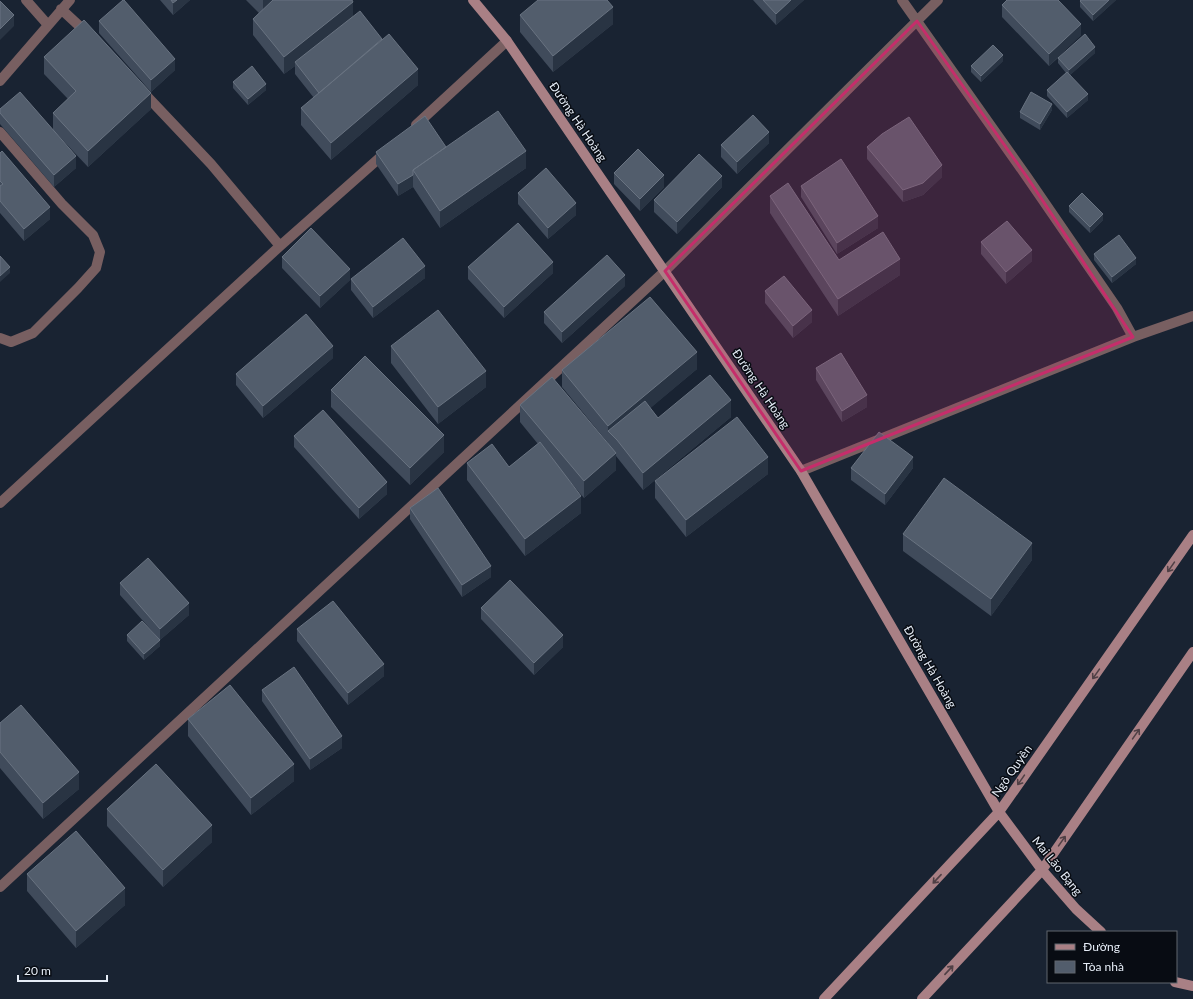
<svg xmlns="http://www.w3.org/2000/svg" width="1193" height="999" viewBox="0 0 1193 999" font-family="Lato,sans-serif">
<rect width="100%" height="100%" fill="#192332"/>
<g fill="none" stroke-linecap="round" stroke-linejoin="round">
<path stroke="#785f61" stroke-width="10" d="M26 0 48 25
M902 0 1027 177 1117 308 1133 337
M61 9 88 34
M0 81 70 0
M141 90 211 164 280 246
M416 125 507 41
M0 132 62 204 93 235 100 252 96 268 78 288 33 333 11 342 0 338
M801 471 1133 337 1193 316
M0 503 280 246 385 153
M0 887 665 271 938 0"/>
<path stroke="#a98085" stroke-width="10" d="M473 0 507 41 801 471 999 812 1042 870 1076 909 1101 932
M1175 982 1193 986
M824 999 999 812 1193 535
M922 999 1042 870 1193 652"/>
</g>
<path fill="#404b5b" d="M160 0H190L173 15Z
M246 0H352L353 16 418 85 331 160 301 125V108L314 98 295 74V66L284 74 253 35V19L259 13Z
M753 0H804L776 25Z
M1116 0 1093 21 1080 7V1Z
M1002 5 1081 35 1058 57 1095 53 1070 75 1088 100 1067 118 1047 96V90L1066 73 1058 63V58L1049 66 1002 17Z
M520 15 613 24 553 72 520 32Z
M99 21 175 70 151 92 99 33Z
M44 57 151 109 88 167 54 131 76 168 54 187 0 124V109L53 130V113L68 99 44 74Z
M1003 61 981 82 971 72V66Z
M233 82 266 90 248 105 233 88Z
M1052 110 1040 130 1020 118V112Z
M769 143 737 174 721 157V145Z
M446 147 526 168 440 228 413 187 398 196 376 164V152Z
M867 147 942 177 923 195 903 202 867 159Z
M0 153 50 219 24 241 0 213Z
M614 173 664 187 640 211 614 184Z
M801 186 878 228 837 254 801 197Z
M722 187 677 234 654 212V200Z
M518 193 576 215 548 239 518 204Z
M770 196 839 260 900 275 838 316 770 213Z
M1069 206 1103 220 1090 233 1069 212Z
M981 242 1032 261 1006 284 981 254Z
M1094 254 1136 264 1112 283 1094 260Z
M282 257 350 280 320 308 282 268Z
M468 267 553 273 504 318 468 279Z
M425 278 373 318 351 290V279Z
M625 286 562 343 544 323V312Z
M765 291 812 322 793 338 765 303Z
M391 346 486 387 438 424 391 363Z
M333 358 263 418 236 385V374Z
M816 368 867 407 842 422 816 380Z
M697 369 650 408 658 418 731 417 643 490 616 456V470L584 498 567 478 581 513 525 556 467 480V463L509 467 538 444 520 422V405L608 444V443L562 387V370Z
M331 390 444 452 410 485 331 407Z
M294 436 387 494 359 519 294 447Z
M851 468H913L885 505 851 480Z
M768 474 686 537 655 498V481Z
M410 508 491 577 462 597 410 519Z
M903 534 1032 560 991 616 903 551Z
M120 583 189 615 160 640 120 595Z
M481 608 563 647 534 675 481 619Z
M297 629 384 676 348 705 297 641Z
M127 635 160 646 144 660 127 641Z
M262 690 342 748 310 770 262 701Z
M188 719 294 781 251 815 188 736Z
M0 723 79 789 43 819 0 768Z
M107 809 212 842 163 887 107 826Z
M27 874 125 905 76 948 27 891Z"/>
<path fill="#293443" d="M177 0H190L173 15V3Z
M263 0H280L263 17Z
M791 0H804L776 25V14Z
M1109 0H1116L1093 21V15Z
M353 2V18L295 62V66L284 74V57Z
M613 7V24L553 72V56Z
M14 15V26L0 40V29Z
M1081 24V35L1049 66V54Z
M1095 47V53L1069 76V70Z
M1003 55V61L981 82V76Z
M175 59V70L151 92V80Z
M418 69V85L331 160V143Z
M266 84V90L248 105V99Z
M151 93V109L88 167V151Z
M1088 94V100L1067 118V112Z
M1052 104V110L1040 130V124Z
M769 132V143L737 174V162Z
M526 151V168L440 228V211Z
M76 156V168L54 187V175Z
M942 165V177L923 195 903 202V190Z
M413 175V187L398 196V184Z
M664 175V187L640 211V199Z
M722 176V187L677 234V222Z
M576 203V215L548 239V228Z
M50 207V219L24 241V229Z
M1103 214V220L1090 233V227Z
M878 216V228L837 254V243Z
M1032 250V261L1006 284V272Z
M1136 258V264L1112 283V277Z
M900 259V275L838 316V299Z
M553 262V273L504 318V307Z
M425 266V278L373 318V307Z
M10 267V273L0 282V276Z
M350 269V280L320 308V296Z
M625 275V286L562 343V332Z
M812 310V322L793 338V326Z
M333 346V358L263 418V406Z
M697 352V369L615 438 608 431V443V426Z
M486 371V387L438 424V407Z
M867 395V407L842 422V411Z
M731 400V417L643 490V473Z
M444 435V452L410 485V468Z
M616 453V470L584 498V481Z
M768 457V474L686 537V520Z
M913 457V468L885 505V494Z
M387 482V494L359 519V508Z
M581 496V513L525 556V539Z
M1032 543V560L991 616V599Z
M491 566V577L462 597V585Z
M189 603V615L160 640V629Z
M563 635V647L534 675V663Z
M160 640V646L144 660V654Z
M384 664V676L348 705V693Z
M342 736V748L310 770V759Z
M294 764V781L251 815V798Z
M79 772V789L43 819V803Z
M212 825V842L163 887V870Z
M125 888V905L76 948V931Z"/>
<path fill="#525d6c" stroke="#697381" d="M123 0H124L175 59 151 80 99 21Z
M171 0H177L173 3Z
M273 0H352L353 2 284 57 253 19Z
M538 0H607L613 7 553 56 520 15Z
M763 0H791L776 14Z
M1007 0H1058L1081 24 1049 54 1002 5Z
M1081 0H1109L1093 15 1080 1Z
M0 1 14 15 0 29Z
M360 11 382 39 319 93 295 62Z
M84 20 151 93 88 151 53 113 76 91 44 57Z
M389 34 418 69 331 143 301 108Z
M1085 34 1095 47 1069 70 1058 58Z
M993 45 1003 55 981 76 971 66Z
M252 66 266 84 248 99 233 82Z
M1067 72 1088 94 1067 112 1047 90Z
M20 92 76 156 54 175 0 113V109Z
M1031 92 1052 104 1040 124 1020 112Z
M498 111 526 151 440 211 413 170Z
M753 115 769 132 737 162 721 145Z
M425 116 446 147 413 170V175L398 184 376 152Z
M909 117 942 165 923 183 903 190 867 147 882 134Z
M638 149 664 175 640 199 614 173Z
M2 151 50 207 24 229 0 201V186L3 184 0 181V153Z
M699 154 722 176 677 222 654 200Z
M841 159 878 216 837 243 801 186Z
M546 168 576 203 548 228 518 193Z
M788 183 839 260 883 232 900 259 838 299 770 196Z
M1082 193 1103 214 1090 227 1069 206Z
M1007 221 1032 250 1006 272 981 242Z
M518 223 553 262 504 307 468 267Z
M311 228 350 269 320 296 282 257Z
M1119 235 1136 258 1112 277 1094 254Z
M403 238 425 266 373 307 351 279Z
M607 255 625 275 562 332 544 312Z
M0 256 10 267 0 276Z
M784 276 812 310 793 326 765 291Z
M650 297 697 352 608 426 562 370Z
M438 310 486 371 438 407 391 346Z
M306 314 333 346 263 406 236 374Z
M841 353 867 395 842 411 816 368Z
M365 356 444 435 410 468 331 390Z
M710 375 731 400 643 473 617 440 608 431 645 401 658 418Z
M552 377 616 453 584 481 520 405Z
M323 410 387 482 359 508 294 436Z
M737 417 768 457 686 520 655 481Z
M879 432 913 457 885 494 851 468Z
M540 442 581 496 525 539 467 463 492 444 509 467Z
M944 478 1032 543 991 599 903 534Z
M438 488 491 566 462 585 410 508Z
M148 558 189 603 160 629 120 583Z
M510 580 563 635 534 663 481 608Z
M333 601 384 664 348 693 297 629Z
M142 621 160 640 144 654 127 635Z
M294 667 342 736 310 759 262 690Z
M230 685 294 764 251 798 188 719Z
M21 705 79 772 43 803 0 752V723Z
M156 764 212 825 163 870 107 809Z
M76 831 125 888 76 931 27 874Z"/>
<defs><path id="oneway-shaft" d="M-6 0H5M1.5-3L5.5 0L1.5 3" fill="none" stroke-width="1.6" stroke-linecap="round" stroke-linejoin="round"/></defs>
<g stroke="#504046">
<use href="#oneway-shaft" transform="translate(1171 567) rotate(125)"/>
<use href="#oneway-shaft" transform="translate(1096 674) rotate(125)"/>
<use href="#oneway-shaft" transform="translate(1136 734) rotate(-55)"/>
<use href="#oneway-shaft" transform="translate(1021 780) rotate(125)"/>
<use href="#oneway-shaft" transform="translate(1062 841) rotate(-55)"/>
<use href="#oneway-shaft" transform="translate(937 879) rotate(133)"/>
<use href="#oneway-shaft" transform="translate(949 970) rotate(-47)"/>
</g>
<path fill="#c62d6b" fill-opacity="0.2" stroke="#c62d6b" stroke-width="3" stroke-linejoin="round" d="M917 21 1027 177 1133 337 801 471 665 271Z"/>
<g text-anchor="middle" stroke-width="3" stroke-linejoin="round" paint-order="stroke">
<g font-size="12" fill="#e6edf7" stroke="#080c13">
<text transform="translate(578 122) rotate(56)" y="4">Đường Hà Hoàng</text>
<text transform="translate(761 389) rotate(56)" y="4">Đường Hà Hoàng</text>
<text transform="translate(930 667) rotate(60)" y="4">Đường Hà Hoàng</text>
<text transform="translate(1012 771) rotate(-55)" y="4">Ngô Quyền</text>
<text transform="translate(1057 866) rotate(51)" y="4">Mai Lão Bạng</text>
</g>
</g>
<rect x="1047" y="931" width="130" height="52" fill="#080c13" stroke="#61666e"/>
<rect x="1055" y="944" width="20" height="6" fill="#a98085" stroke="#61666e"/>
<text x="1083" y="951" font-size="12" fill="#e6edf7">Đường</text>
<rect x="1055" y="961" width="20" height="12" fill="#525d6c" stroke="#61666e"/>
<text x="1083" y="971" font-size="12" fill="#e6edf7">Tòa nhà</text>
<path d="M18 975v6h89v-6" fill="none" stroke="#e6edf7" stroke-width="2"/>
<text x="24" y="975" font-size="12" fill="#e6edf7" stroke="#080c13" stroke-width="3" paint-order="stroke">20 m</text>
</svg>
